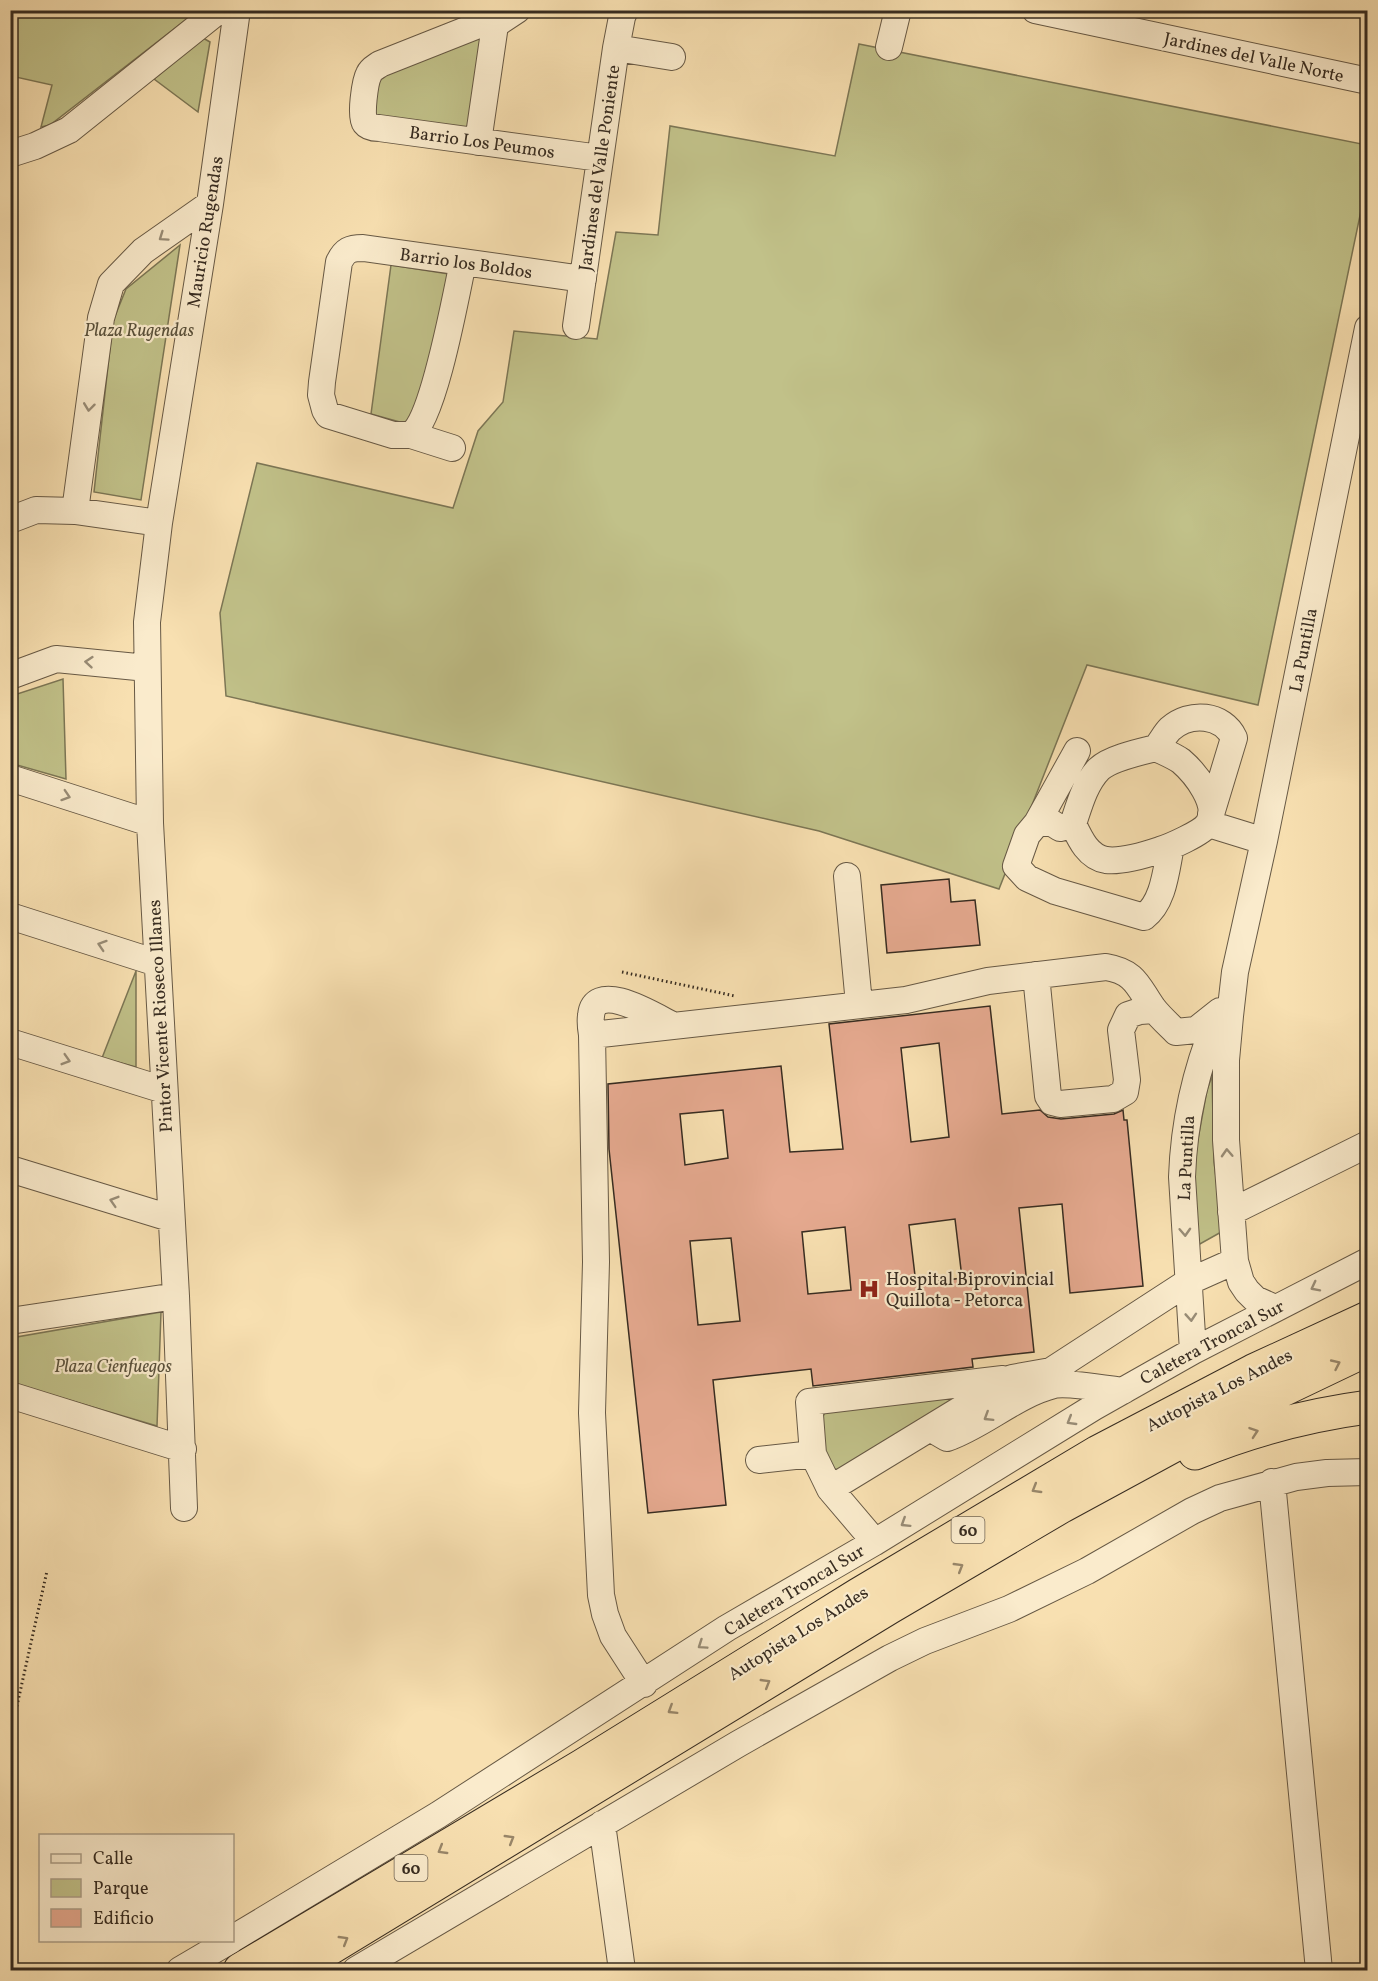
<svg xmlns="http://www.w3.org/2000/svg" width="1378" height="1981" viewBox="0 0 1378 1981" font-family="Vollkorn,serif">
<rect width="100%" height="100%" fill="#f8e0b1"/>
<filter id="stains"><feTurbulence type="fractalNoise" baseFrequency=".00333" numOctaves="4"/><feColorMatrix values="0 0 0 0 .2 0 0 0 0 .09 0 0 0 0 .02 0 0 0 .5 -.17"/></filter>
<radialGradient id="worn" r=".72"><stop offset=".6" stop-color="#630" stop-opacity="0"/><stop offset="1" stop-color="#630" stop-opacity=".3"/></radialGradient>
<path fill="#c1c189" stroke="#7c7655" stroke-width="1.5" d="M159 10 188 18 50 125 41 127 52 85 11 76V11Z
M484 33 468 128 369 114 375 74Z
M203 38 210 42 198 112 154 79Z
M859 44 1367 145V182L1258 705 1087 665 999 889 819 831 226 696 220 613 257 463 453 508 478 431 503 402 514 331 597 339 616 232 658 235 670 126 835 156Z
M180 245 141 500 94 492 113 321 126 289Z
M391 265 449 274 435 356 407 424 371 414Z
M63 679 66 779 10 763 11 696Z
M136 971V1067L102 1058Z
M1212 1076 1214 1162 1223 1231 1191 1249 1190 1183 1207 1090Z
M161 1312 157 1426 11 1383V1338Z
M955 1394 956 1402 839 1471 827 1465 820 1422 827 1409Z"/>
<path fill="#e5a98f" stroke="#372c21" stroke-width="1.5" fill-rule="evenodd" d="M949 879 951 902 975 900 980 945 887 953 881 885Z
M990 1006 1002 1114 1040 1110 1048 1117 1061 1119 1114 1114 1123 1110 1124 1120H1127L1143 1286 1070 1293 1062 1204 1019 1208 1034 1352 972 1359 973 1367 813 1386 811 1369 713 1380 726 1505 648 1513 609 1149 608 1084 781 1066 790 1152 843 1149 829 1024ZM939 1043 949 1137 911 1142 901 1048ZM723 1110 728 1158 685 1165 680 1114ZM955 1219 962 1278 916 1284 909 1225ZM845 1227 851 1290 808 1294 802 1232ZM731 1238 740 1321 698 1325 690 1241Z"/>
<g fill="none" stroke-linecap="round" stroke-linejoin="round">
<g stroke="#675945" stroke-width="28">
<path id="minor" d="M1035 10 1368 81
M493 26 490 23 481 24 380 64C376 67 371 69 369 74 365 81 360 117 365 123 368 127 374 128 379 128L600 158
M493 26 517 10
M889 47 898 10
M616 48 672 57
M478 142 494 32 493 26
M10 154 35 146 69 130 219 10
M576 326 616 48 622 17 625 10
M411 435C434 418 456 295 463 262
M452 448 411 435H393L328 415 325 410 321 395 322 382 339 262C345 250 350 248 363 248L583 279
M75 511 101 318 111 284 143 251 210 204
M10 520 36 510 75 511 159 523
M10 676 56 659 147 668
M1156 748C1164 752 1174 756 1181 761 1195 773 1221 805 1208 824 1202 833 1170 847 1160 850 1145 855 1121 862 1106 860 1088 857 1080 839 1073 824 1079 806 1085 783 1099 769 1111 758 1140 752 1156 748Z
M1156 748C1161 742 1165 734 1170 729 1190 711 1223 714 1234 738L1211 814
M10 778 150 823
M1037 823 1077 751
M1073 824 1060 828 1052 823H1037L1027 835 1016 866 1027 878 1055 891 1144 917C1164 902 1166 870 1171 846
M1209 824 1264 841
M847 876 859 1004
M10 916 157 963
M1036 975 1048 1096 1052 1102 1060 1104 1113 1099 1125 1092 1127 1080 1121 1030 1128 1015 1140 1011 1154 1010
M592 1035C591 1029 590 1022 591 1016 594 978 656 1017 672 1025
M10 1042 164 1090
M10 1169 170 1218
M1231 1212 1368 1144
M1275 1308 1255 1299 1247 1291 1241 1282 1235 1261 1226 1140V1060L1230 1016 1235 972 1264 841 1368 328
M10 1321 176 1296
M1193 1351 1182 1177C1184 1119 1196 1067 1219 1014
M10 1395 183 1449
M935 1431 947 1438C984 1425 1015 1395 1054 1385 1066 1382 1108 1389 1123 1391
M759 1460 813 1454
M1272 1482 1319 1970
M830 1489 1012 1378 1051 1371 1188 1282 1235 1261
M184 1508 176 1296 150 823 147 622 159 523 210 204 237 10
M875 1542 830 1489 813 1454 809 1402 1003 1379
M644 1684 613 1636 605 1614 601 1595 592 1413 596 1262 592 1035 906 1000 988 981 1106 967C1136 972 1138 987 1153 1008 1160 1017 1169 1025 1176 1032L1196 1030 1220 1011
M602 1824 622 1970
M232 1939 438 1815 727 1628 875 1542 1094 1407 1193 1351 1368 1261
M180 1970 231 1940
M356 1970 738 1744 890 1658 925 1641 1009 1609 1087 1571 1192 1511 1220 1498 1296 1477 1327 1473 1368 1472"/>
</g>
<g stroke="#372c21" stroke-width="35">
<path id="highway" d="M1195 1453C1251 1430 1308 1415 1368 1407
M240 1970 582 1766 858 1595 1098 1452 1253 1371 1368 1318
M294 1970 890 1607 1062 1506 1226 1417 1368 1349"/>
</g>
<path stroke="#372c21" stroke-width="3" stroke-dasharray="1.5 3" stroke-linecap="butt" d="M622 972 735 996
M10 1737 47 1571"/>
<use href="#minor" stroke="#faebcc" stroke-width="26"/>
<use href="#highway" stroke="#f8e0b1" stroke-width="33"/>
</g>
<defs><path id="oneway-chevron" d="M-2-3.5L2.5 0L-2 3.5" fill="none" stroke-width="1.6" stroke-linecap="round" stroke-linejoin="round" transform="scale(1.5)"/></defs>
<g stroke="#988c76">
<use href="#oneway-chevron" transform="translate(163 237) rotate(145)"/>
<use href="#oneway-chevron" transform="translate(89 407) rotate(97)"/>
<use href="#oneway-chevron" transform="translate(89 662) rotate(-175)"/>
<use href="#oneway-chevron" transform="translate(66 796) rotate(18)"/>
<use href="#oneway-chevron" transform="translate(102 945) rotate(-162)"/>
<use href="#oneway-chevron" transform="translate(66 1060) rotate(17)"/>
<use href="#oneway-chevron" transform="translate(1227 1153) rotate(-93)"/>
<use href="#oneway-chevron" transform="translate(114 1201) rotate(-163)"/>
<use href="#oneway-chevron" transform="translate(1185 1232) rotate(87)"/>
<use href="#oneway-chevron" transform="translate(1315 1287) rotate(153)"/>
<use href="#oneway-chevron" transform="translate(1191 1317) rotate(86)"/>
<use href="#oneway-chevron" transform="translate(988 1417) rotate(148)"/>
<use href="#oneway-chevron" transform="translate(1071 1421) rotate(149)"/>
<use href="#oneway-chevron" transform="translate(905 1523) rotate(148)"/>
<use href="#oneway-chevron" transform="translate(702 1645) rotate(146)"/>
</g>
<g stroke="#988669">
<use href="#oneway-chevron" transform="translate(1336 1364) rotate(-25)"/>
<use href="#oneway-chevron" transform="translate(1254 1432) rotate(-19)"/>
<use href="#oneway-chevron" transform="translate(1036 1489) rotate(149)"/>
<use href="#oneway-chevron" transform="translate(959 1567) rotate(-31)"/>
<use href="#oneway-chevron" transform="translate(766 1683) rotate(-31)"/>
<use href="#oneway-chevron" transform="translate(672 1710) rotate(148)"/>
<use href="#oneway-chevron" transform="translate(510 1839) rotate(-31)"/>
<use href="#oneway-chevron" transform="translate(442 1850) rotate(149)"/>
<use href="#oneway-chevron" transform="translate(344 1940) rotate(-31)"/>
</g>
<defs>
<g id="hospital-bare" transform="scale(1.62)"><path d="M-5-5h3v3.5h4V-5h3V5h-3V1.5h-4V5h-3Z" fill="#8f2418" stroke="#faebcc" stroke-width="2.5" paint-order="stroke"/></g>
</defs>
<g fill-rule="evenodd">
<use href="#hospital-bare" x="869" y="1289"/>
</g>
<g text-anchor="middle" stroke-width="4.5" stroke-linejoin="round" paint-order="stroke">
<g fill="#faebcc" stroke="#726554" stroke-width="1.5">
<rect x="951.5" y="1517" width="33" height="26" rx="4.5"/>
<rect x="394.5" y="1855" width="33" height="26" rx="4.5"/>
</g>
<g font-size="16" font-weight="bold" fill="#372c21">
<text x="968" y="1536">60</text>
<text x="411" y="1874">60</text>
</g>
<g font-size="18" fill="#372c21" stroke="#faebcc">
<text transform="translate(1254 57) rotate(12)" y="6">Jardines del Valle Norte</text>
<text transform="translate(482 142) rotate(8)" y="6">Barrio Los Peumos</text>
<text transform="translate(599 168) rotate(-82)" y="6">Jardines del Valle Poniente</text>
<text transform="translate(205 232) rotate(-81)" y="6">Mauricio Rugendas</text>
<text transform="translate(466 263) rotate(8)" y="6">Barrio los Boldos</text>
<text transform="translate(1303 650) rotate(-79)" y="6">La Puntilla</text>
<text transform="translate(160 1016) rotate(-93)" y="6">Pintor Vicente Rioseco Illanes</text>
<text transform="translate(1186 1158) rotate(-87)" y="6">La Puntilla</text>
<text transform="translate(1212 1342) rotate(-28)" y="6">Caletera Troncal Sur</text>
<text transform="translate(1219 1390) rotate(-27)" y="6">Autopista Los Andes</text>
<text transform="translate(794 1590) rotate(-31)" y="6">Caletera Troncal Sur</text>
<text transform="translate(798 1633) rotate(-32)" y="6">Autopista Los Andes</text>
</g>
<g font-size="18" font-style="italic" fill="#5a513b" stroke="#faebcc">
<text x="139" y="336">Plaza Rugendas</text>
<text x="113" y="1372">Plaza Cienfuegos</text>
</g>
<g font-size="18" fill="#372c21" stroke="#faebcc" text-anchor="start">
<text x="886" y="1285">Hospital Biprovincial<tspan x="886" dy="21">Quillota - Petorca</tspan></text>
</g>
</g>
<rect width="1378" height="1981" fill="none" stroke="#f8e0b1" stroke-width="36"/>
<rect x="12" y="12" width="1354" height="1957" fill="none" stroke="#372c21" stroke-width="3"/>
<rect x="18" y="18" width="1342" height="1945" fill="none" stroke="#372c21" stroke-width="1.5"/>
<rect x="39" y="1834" width="195" height="108" fill="#faebcc" stroke="#ac9f88" stroke-width="1.5"/>
<rect x="51" y="1854" width="30" height="9" fill="#faebcc" stroke="#ac9f88" stroke-width="1.5"/>
<text x="93" y="1864" font-size="18" fill="#372c21">Calle</text>
<rect x="51" y="1879" width="30" height="18" fill="#c1c189" stroke="#ac9f88" stroke-width="1.5"/>
<text x="93" y="1894" font-size="18" fill="#372c21">Parque</text>
<rect x="51" y="1909" width="30" height="18" fill="#e5a98f" stroke="#ac9f88" stroke-width="1.5"/>
<text x="93" y="1924" font-size="18" fill="#372c21">Edificio</text>
<rect width="100%" height="100%" filter="url(#stains)"/>
<rect width="100%" height="100%" fill="url(#worn)"/>
</svg>
